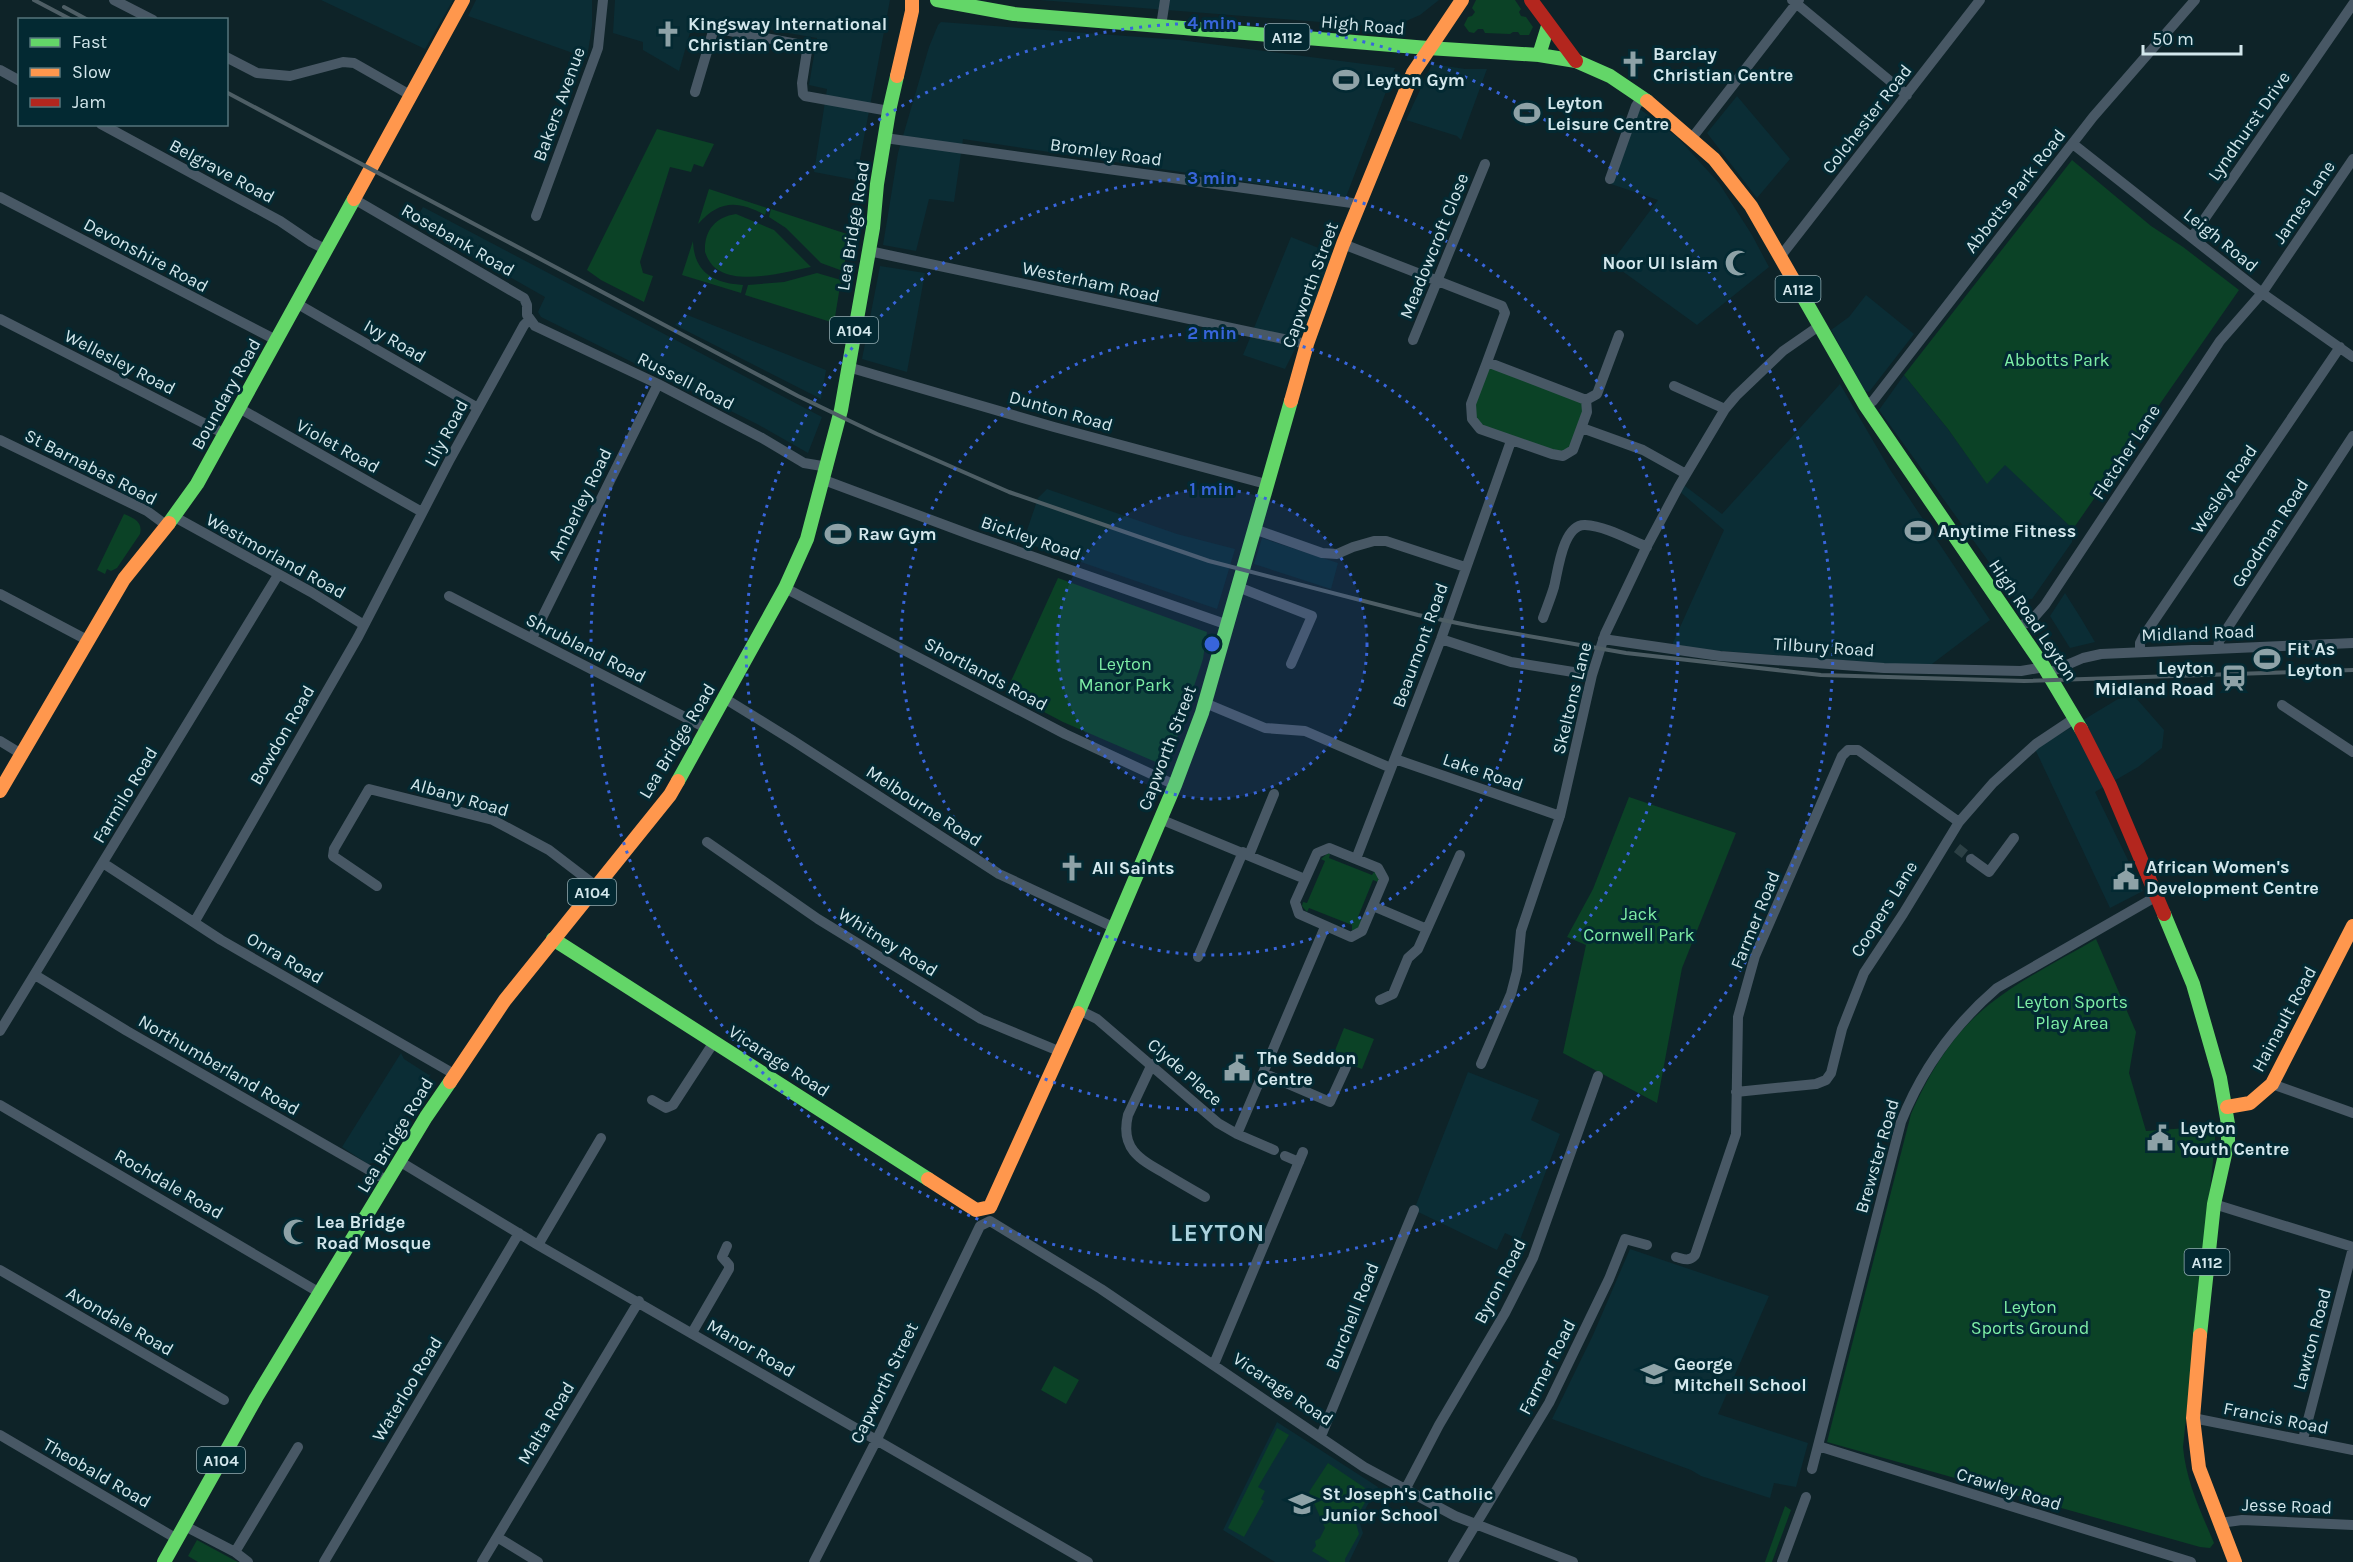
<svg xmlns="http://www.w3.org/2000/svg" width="2353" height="1562" viewBox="0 0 2353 1562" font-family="Karla,sans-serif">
<rect width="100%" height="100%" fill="#0e2328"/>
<path fill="#0b2d35" d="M321 0H453L425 49Z
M476 0H592V26L587 58 468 16Z
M615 0H890L856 180 814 172 827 89 809 85 817 38 735 24 711 26 693 22 679 71 643 50V42L613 33Z
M1040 0H1439L1420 15 1404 22 1384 27Z
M941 22 1180 40 1395 68 1346 197 963 139 954 202 929 199 916 251 883 245 898 153 929 47 938 25Z
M1432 64 1465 69H1487L1461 140 1457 136 1406 120Z
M1737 96 1790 159 1757 198 1707 133Z
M1636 106 1677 137 1719 183 1752 235 1769 267 1697 325 1611 263 1658 200 1608 183Z
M423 207 822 417 808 453 757 424 541 317 538 312 545 297 414 223Z
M1291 237 1341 257 1285 369 1243 355Z
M880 266 925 273 907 372 862 359Z
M1866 295 1914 334 1869 392 1865 391 1831 330 1849 317Z
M685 314 826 370 821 399 675 325Z
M1904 375 1948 429 1987 483 2005 464 2073 529 2072 542 2032 599 2015 598 1879 410Z
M1840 384 1889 468 1990 620 1928 667 1671 647 1724 530 1677 489 1681 483 1722 514Z
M1047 489 1177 534 1235 549 1217 609 1023 542 1038 498Z
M1262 538 1338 563 1331 589 1254 564Z
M2065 593 2082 620 2095 642 2070 648 2050 616Z
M2135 697 2164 730 2162 748 2138 767 2095 792 2143 891 2110 908 2035 749 2118 699Z
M401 1053 404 1059 429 1075 431 1074 376 1162 368 1164 342 1147Z
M1468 1072 1539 1100 1531 1120 1560 1134 1520 1240 1505 1233 1497 1250 1414 1210Z
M1630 1249 1769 1296 1718 1414 1808 1443 1796 1487 1774 1483 1770 1498 1701 1476 1691 1470 1552 1419 1593 1335Z
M1277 1422 1378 1487 1359 1520 1363 1533 1349 1562H1275L1223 1530Z"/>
<path fill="#0b4226" d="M1476 0H1515L1521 9 1519 12 1521 16 1526 17 1533 27 1529 35H1520L1518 32H1513L1510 34 1485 33 1483 29H1478L1474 33 1469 32 1464 25 1468 17 1472 16 1475 12 1472 8Z
M657 129 714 144 703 167 694 164 691 172 670 167 640 262 643 273 653 276 644 302 601 280 587 270Z
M2072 160 2151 226 2183 247 2239 290 2073 529 2005 465 1987 484 1948 429 1904 375Z
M709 189 767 208 765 215C738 200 719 200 698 224Z
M771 209 850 235 843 271 821 263 786 228 769 217Z
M736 214 774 230 811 267C786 272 743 284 720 271 712 267 708 260 705 252 704 231 715 217 736 214Z
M693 241C694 273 714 283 743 285L741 293 682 275Z
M817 273 841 280 834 323 745 295 748 285 784 282Z
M1487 362 1586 400 1582 428 1563 456 1511 441 1472 419Z
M124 514C134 518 143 522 140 534L117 568 111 571 107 569 105 574 97 570Z
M1058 578 1207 632 1203 659 1169 762 1165 766 1063 722 1006 692Z
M1629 797 1736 833 1682 968 1657 1103 1563 1053 1586 945 1567 937 1593 889Z
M1328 853 1330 854 1329 858 1372 875 1374 872 1376 873 1379 880 1378 882 1373 880 1358 917 1362 920 1359 928 1352 931V925L1309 908 1307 912 1302 906 1303 902 1307 903 1325 861 1321 859Z
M2096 939 2136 1032 2129 1073 2146 1131 2215 1126V1142L2183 1447C2186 1481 2201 1512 2214 1543L2210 1548 2200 1547 1827 1442 1911 1114C1927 1078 1947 1043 1976 1016 2009 985 2057 962 2096 939Z
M1344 1028 1374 1039 1362 1069 1332 1058Z
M1054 1366 1079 1380 1066 1404 1041 1390Z
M1277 1428 1289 1435 1258 1487 1265 1491 1261 1499 1264 1501 1244 1537 1228 1528Z
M1328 1463 1371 1492 1355 1520 1359 1534 1345 1559V1562H1330L1312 1551 1316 1546 1315 1541 1320 1538 1325 1528 1309 1492Z
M1785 1506 1791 1510 1772 1562H1765Z
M197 1540 234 1560 238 1562H198L188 1556Z"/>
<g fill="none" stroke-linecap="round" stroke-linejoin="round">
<path stroke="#2c4045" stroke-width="10" stroke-dasharray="10 5" stroke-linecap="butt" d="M1957 848 1971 859"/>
<path stroke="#485865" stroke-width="10" d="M114 0 153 20
M1792 0 1907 95
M1161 26 1165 0
M226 57 257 73 290 76 343 62 354 63 412 96
M0 70 20 81
M695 92 714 28 797 44 807 51 802 83 803 94 805 96 889 111
M101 124 280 221 311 242 327 250
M885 138 1359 204
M1692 138 1799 0
M2073 144 2262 293 2353 357
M1610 179 1636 106 1642 97
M0 197 276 340
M354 199 524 298 527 305V315L535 326 658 384 762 438 804 463 828 467
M536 216 598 48 603 0
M2192 237 2353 4
M1343 244 1502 306 1505 313 1487 362
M869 251 1307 344
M1780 257 1980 0
M296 303 478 408
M0 319 225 434
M1413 340 1485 164
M1487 362 1586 400 1587 412 1573 450 1563 456 1552 454 1480 429 1472 419 1471 404Z
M848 367 1054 427 1266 484
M1674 386 1725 409
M1586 400 1597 394 1619 335
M1865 405 1873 401 2093 117 2195 0
M239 408 422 512
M1582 428 1643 450 1686 474
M0 440 147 511 166 525
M824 480 974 536 1228 625
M173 516 311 592 364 625
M1254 529 1322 553 1337 554 1353 547 1374 541H1386L1465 567
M1238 587 1312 616 1291 664
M785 588 1065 734 1175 785
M0 594 89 641
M449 596 708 729
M1543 618C1547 607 1551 597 1554 587 1558 571 1563 524 1585 525 1605 526 1628 539 1647 547
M2017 627 2031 621 2045 605 2220 341 2262 293 2353 159
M532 638 658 384
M1441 639 1511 662 1592 675
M1603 639 1720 656 1884 668 2021 671 2044 667
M2218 649 2219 641 2353 436
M2140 652V643L2143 637 2340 347
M2048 673 2083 658 2101 654 2353 643
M724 698 792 740 999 874 1113 927
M1205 703 1265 728 1305 731 1391 768
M2282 705 2353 752
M0 741 23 755
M1395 759 1560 816
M1160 819 1305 879
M707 842 818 919 981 1019 1061 1052
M1329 848 1378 868 1384 879 1362 931 1351 937 1299 914 1295 902 1317 853Z
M1249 855 1274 794
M1356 859 1441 639 1511 441
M1971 859 1989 872 2014 838
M103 863 221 940 454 1074
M377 886 333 856 334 849 369 789 493 820 549 850 596 886
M1373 906 1427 929
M195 921 358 637 450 459 524 325 529 320
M1198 957 1243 852
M35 975 127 1031 388 1181
M1380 1000 1393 994 1408 958 1418 949 1460 855
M1079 1010 1097 1019 1218 1123 1237 1134 1274 1150
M0 1031 278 575
M1152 1064 1128 1115C1120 1148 1139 1159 1164 1173 1177 1181 1191 1189 1205 1197
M1481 1064 1511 994 1517 971 1521 931 1560 816 1592 675 1605 634 1646 548 1679 486 1725 409 1736 396 1783 351 1819 326
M1263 1073 1330 1102 1346 1067
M2272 1084 2353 1113
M1736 1092 1816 1084 1826 1080 1831 1073 1842 1029 1864 973 1903 914 1959 822 1993 783 2036 744 2075 718
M652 1100 666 1108 673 1105 714 1042
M0 1105 320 1293
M1237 1134 1325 927
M1285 1156 1299 1162
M399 1161 538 1245 1088 1562
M2214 1204 2353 1247
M538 1245 601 1138
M1676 1257C1684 1259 1689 1262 1695 1255L1736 1134 1738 1017 1755 956 1842 756 1848 750H1858L1959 822
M0 1270 224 1400
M692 1333 729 1269V1265L722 1257 727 1246
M1214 1364 1303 1152
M2193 1418 2353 1450
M0 1435 177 1539
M1321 1436 1414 1210
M2303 1439 2353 1248
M1818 1446 2191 1562
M1812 1469 1901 1122C1922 1069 1954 1025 1997 988L2157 896
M1405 1490 1439 1425 1505 1313 1533 1258 1598 1076
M2220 1523 2242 1520 2353 1525
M185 1526 235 1552 248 1562
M497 1537 538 1562
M235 1552 298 1447
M324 1562 519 1233
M482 1562 639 1301
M814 1562 876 1441 980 1226 990 1221 1101 1289 1364 1467 1455 1516 1573 1562
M1453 1562 1549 1403 1609 1279 1625 1239 1647 1245
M1782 1562 1806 1497"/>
<path stroke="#63d668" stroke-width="14" d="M937 0 1014 14 1428 48 1539 55 1576 61 1610 76 1647 101
M1539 55 1548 26
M1794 281 1865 405 2044 667 2081 729
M169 523 197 484 354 199
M678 781 785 588 807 539 841 410 873 228 877 184 889 111 897 76
M2164 914 2193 984 2220 1078 2228 1124V1141L2214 1204 2200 1335
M553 939 928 1179
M1078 1013 1175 785 1202 713 1291 401
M164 1562 256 1398 426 1117 450 1082"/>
<path stroke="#ff974d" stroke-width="14" d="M897 76 912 11V0
M1647 101 1714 159 1751 206 1794 281
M354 199 463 0
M1291 401 1307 344 1343 244 1413 73 1462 0
M0 791 124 579 169 523
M450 1082 505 1000 670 795 678 781
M2227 1107 2250 1103 2272 1084 2353 926
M928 1179 976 1210 990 1207 1078 1013
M2200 1335 2193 1418 2199 1468 2235 1562"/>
<path stroke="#b3261e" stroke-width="14" d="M1531 0 1576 61
M2081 729 2110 786 2164 914"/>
<path stroke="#4e5e65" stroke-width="4" d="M34 0 72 20
M64 7 88 20
M226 92 798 396 877 434 1009 492 1209 561 1418 615 1477 627 1626 653 1821 675 2024 681 2353 670"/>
</g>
<circle cx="1212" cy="644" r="155" fill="#3865db" fill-opacity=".12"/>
<g fill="none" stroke="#3865db" stroke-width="3" stroke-dasharray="3 6">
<circle cx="1212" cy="644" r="155"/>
<circle cx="1212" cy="644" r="311"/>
<circle cx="1212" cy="644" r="466"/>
<circle cx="1212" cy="644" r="621"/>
</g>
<defs>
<g id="church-bare" transform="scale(2.07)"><path d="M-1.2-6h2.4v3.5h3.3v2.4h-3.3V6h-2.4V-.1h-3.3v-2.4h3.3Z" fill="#8ea2a7" stroke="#032932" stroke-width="2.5" paint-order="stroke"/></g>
<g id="stadium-bare" transform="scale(2.07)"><path d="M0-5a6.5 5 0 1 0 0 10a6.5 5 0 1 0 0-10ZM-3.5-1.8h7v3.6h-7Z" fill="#8ea2a7" stroke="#032932" stroke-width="2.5" paint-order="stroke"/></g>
<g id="mosque-bare" transform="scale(2.07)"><path d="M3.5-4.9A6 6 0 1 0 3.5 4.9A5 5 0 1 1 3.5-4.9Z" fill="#8ea2a7" stroke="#032932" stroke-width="2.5" paint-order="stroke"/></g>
<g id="station-bare" transform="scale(2.07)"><path d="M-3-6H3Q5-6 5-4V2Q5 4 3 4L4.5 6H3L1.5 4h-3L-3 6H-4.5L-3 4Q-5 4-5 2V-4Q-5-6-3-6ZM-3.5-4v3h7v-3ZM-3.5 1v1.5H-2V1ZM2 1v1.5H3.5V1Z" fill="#8ea2a7" stroke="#032932" stroke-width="2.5" paint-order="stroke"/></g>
<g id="civic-bare" transform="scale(2.07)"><path d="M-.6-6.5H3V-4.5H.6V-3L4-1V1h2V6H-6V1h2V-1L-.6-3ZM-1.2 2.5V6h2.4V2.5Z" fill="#8ea2a7" stroke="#032932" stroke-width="2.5" paint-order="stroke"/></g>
<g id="school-bare" transform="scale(2.07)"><path d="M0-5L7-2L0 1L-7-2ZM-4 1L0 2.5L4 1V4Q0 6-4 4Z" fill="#8ea2a7" stroke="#032932" stroke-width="2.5" paint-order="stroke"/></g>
</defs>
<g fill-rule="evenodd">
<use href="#church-bare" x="668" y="34"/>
<use href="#church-bare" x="1633" y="64"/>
<use href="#stadium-bare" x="1346" y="80"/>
<use href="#stadium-bare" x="1527" y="113"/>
<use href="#mosque-bare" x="1738" y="263"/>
<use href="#stadium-bare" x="1918" y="531"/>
<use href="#stadium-bare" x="838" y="534"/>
<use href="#stadium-bare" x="2267" y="659"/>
<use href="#station-bare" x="2234" y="678"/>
<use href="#church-bare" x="1072" y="868"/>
<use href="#civic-bare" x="2126" y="877"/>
<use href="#civic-bare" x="1237" y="1068"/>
<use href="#civic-bare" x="2160" y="1138"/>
<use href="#mosque-bare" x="296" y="1232"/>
<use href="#school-bare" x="1654" y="1374"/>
<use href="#school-bare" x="1302" y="1504"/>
</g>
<g text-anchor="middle" stroke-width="6" stroke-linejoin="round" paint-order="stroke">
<g fill="#032932" stroke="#95aeb4" stroke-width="1.5">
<rect x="1264.5" y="24" width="45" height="26" rx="4.5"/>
<rect x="1775.5" y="276" width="45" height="26" rx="4.5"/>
<rect x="830" y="317" width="48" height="26" rx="4.5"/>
<rect x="568" y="879" width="48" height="26" rx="4.5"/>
<rect x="2184.5" y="1249" width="45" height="26" rx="4.5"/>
<rect x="197" y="1447" width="48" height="26" rx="4.5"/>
</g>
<g font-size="16" font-weight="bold" fill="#d3e7ec">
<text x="1287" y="43">A112</text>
<text x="1798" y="295">A112</text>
<text x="854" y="336">A104</text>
<text x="592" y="898">A104</text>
<text x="2207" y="1268">A112</text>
<text x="221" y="1466">A104</text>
</g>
<g font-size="18" font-weight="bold" fill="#d3e7ec" stroke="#032932" text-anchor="start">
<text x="688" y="30">Kingsway International<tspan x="688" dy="21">Christian Centre</tspan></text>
<text x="1653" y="60">Barclay<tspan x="1653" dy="21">Christian Centre</tspan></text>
<text x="1366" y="86">Leyton Gym</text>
<text x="1547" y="109">Leyton<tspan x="1547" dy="21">Leisure Centre</tspan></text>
<text x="1718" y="269" text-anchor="end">Noor Ul Islam</text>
<text x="1938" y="537">Anytime Fitness</text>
<text x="858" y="540">Raw Gym</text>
<text x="2287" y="655">Fit As<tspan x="2287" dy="21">Leyton</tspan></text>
<text x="2214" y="674" text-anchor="end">Leyton<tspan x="2214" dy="21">Midland Road</tspan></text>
<text x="2146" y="873">African Women's<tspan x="2146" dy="21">Development Centre</tspan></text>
<text x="1092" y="874">All Saints</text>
<text x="1257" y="1064">The Seddon<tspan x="1257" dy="21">Centre</tspan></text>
<text x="2180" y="1134">Leyton<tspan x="2180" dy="21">Youth Centre</tspan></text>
<text x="316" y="1228">Lea Bridge<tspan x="316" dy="21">Road Mosque</tspan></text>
<text x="1674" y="1370">George<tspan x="1674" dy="21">Mitchell School</tspan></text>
<text x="1322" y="1500">St Joseph's Catholic<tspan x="1322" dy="21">Junior School</tspan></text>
</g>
<g font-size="18" fill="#d3e7ec" stroke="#032932">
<text transform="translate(1363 25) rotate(5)" y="6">High Road</text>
<text transform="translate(559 104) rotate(-70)" y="6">Bakers Avenue</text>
<text transform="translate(1867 119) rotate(-52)" y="6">Colchester Road</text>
<text transform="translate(2249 126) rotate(-55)" y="6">Lyndhurst Drive</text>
<text transform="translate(1106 152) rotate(8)" y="6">Bromley Road</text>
<text transform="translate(222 171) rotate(28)" y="6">Belgrave Road</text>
<text transform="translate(2015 191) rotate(-52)" y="6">Abbotts Park Road</text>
<text transform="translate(2304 202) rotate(-56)" y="6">James Lane</text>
<text transform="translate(853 226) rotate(-81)" y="6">Lea Bridge Road</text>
<text transform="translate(458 240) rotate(30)" y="6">Rosebank Road</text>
<text transform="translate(2221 240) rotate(39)" y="6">Leigh Road</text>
<text transform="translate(1434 246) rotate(-68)" y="6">Meadowcroft Close</text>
<text transform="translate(146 255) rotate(28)" y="6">Devonshire Road</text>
<text transform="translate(1091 282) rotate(12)" y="6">Westerham Road</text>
<text transform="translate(1310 285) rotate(-70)" y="6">Capworth Street</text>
<text transform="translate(395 341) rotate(30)" y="6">Ivy Road</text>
<text transform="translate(120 362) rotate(27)" y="6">Wellesley Road</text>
<text transform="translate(686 381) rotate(27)" y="6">Russell Road</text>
<text transform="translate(226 394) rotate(-61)" y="6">Boundary Road</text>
<text transform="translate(1061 411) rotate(16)" y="6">Dunton Road</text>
<text transform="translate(446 433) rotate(-62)" y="6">Lily Road</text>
<text transform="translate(338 446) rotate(29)" y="6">Violet Road</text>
<text transform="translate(2126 452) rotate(-57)" y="6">Fletcher Lane</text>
<text transform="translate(91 467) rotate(27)" y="6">St Barnabas Road</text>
<text transform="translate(2224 489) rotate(-56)" y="6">Wesley Road</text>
<text transform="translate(580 504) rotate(-64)" y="6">Amberley Road</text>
<text transform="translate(2270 533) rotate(-57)" y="6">Goodman Road</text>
<text transform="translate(1031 538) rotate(19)" y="6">Bickley Road</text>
<text transform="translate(276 556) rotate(29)" y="6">Westmorland Road</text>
<text transform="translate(2033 620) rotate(56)" y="6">High Road Leyton</text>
<text transform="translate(2198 633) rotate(-2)" y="6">Midland Road</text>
<text transform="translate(1420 645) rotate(-70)" y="6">Beaumont Road</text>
<text transform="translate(1824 647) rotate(4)" y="6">Tilbury Road</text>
<text transform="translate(586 648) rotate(27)" y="6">Shrubland Road</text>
<text transform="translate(986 674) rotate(28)" y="6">Shortlands Road</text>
<text transform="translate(1572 698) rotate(-76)" y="6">Skeltons Lane</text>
<text transform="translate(282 735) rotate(-60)" y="6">Bowdon Road</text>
<text transform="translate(677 741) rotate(-59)" y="6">Lea Bridge Road</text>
<text transform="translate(1167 748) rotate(-69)" y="6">Capworth Street</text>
<text transform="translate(1483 772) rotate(19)" y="6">Lake Road</text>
<text transform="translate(125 795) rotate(-59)" y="6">Farmilo Road</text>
<text transform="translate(460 797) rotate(16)" y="6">Albany Road</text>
<text transform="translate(924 806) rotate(33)" y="6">Melbourne Road</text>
<text transform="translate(1884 909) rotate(-58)" y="6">Coopers Lane</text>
<text transform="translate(1755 920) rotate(-68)" y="6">Farmer Road</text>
<text transform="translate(888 942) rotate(32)" y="6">Whitney Road</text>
<text transform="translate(285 958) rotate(30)" y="6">Onra Road</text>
<text transform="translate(2284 1019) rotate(-62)" y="6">Hainault Road</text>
<text transform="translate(779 1061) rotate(33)" y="6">Vicarage Road</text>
<text transform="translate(219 1065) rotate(30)" y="6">Northumberland Road</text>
<text transform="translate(1185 1072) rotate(41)" y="6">Clyde Place</text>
<text transform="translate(395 1135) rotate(-59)" y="6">Lea Bridge Road</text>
<text transform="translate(1877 1156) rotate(-74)" y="6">Brewster Road</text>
<text transform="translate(169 1184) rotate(30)" y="6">Rochdale Road</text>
<text transform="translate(1500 1281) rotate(-63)" y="6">Byron Road</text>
<text transform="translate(1352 1316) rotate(-68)" y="6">Burchell Road</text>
<text transform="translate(120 1321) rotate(30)" y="6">Avondale Road</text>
<text transform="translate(2312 1339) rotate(-75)" y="6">Lawton Road</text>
<text transform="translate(751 1348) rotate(30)" y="6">Manor Road</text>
<text transform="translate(1547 1367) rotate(-63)" y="6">Farmer Road</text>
<text transform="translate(884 1383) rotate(-64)" y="6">Capworth Street</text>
<text transform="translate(407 1389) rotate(-59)" y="6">Waterloo Road</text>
<text transform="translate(1283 1389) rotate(34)" y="6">Vicarage Road</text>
<text transform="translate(2276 1418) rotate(11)" y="6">Francis Road</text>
<text transform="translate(546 1423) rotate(-59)" y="6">Malta Road</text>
<text transform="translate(97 1473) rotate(30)" y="6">Theobald Road</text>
<text transform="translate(2009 1489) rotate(17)" y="6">Crawley Road</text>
<text transform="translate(2287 1506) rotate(2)" y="6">Jesse Road</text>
</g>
<g font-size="18" fill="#7eeea6" stroke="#032932">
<text x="2057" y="366">Abbotts Park</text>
<text x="1125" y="670">Leyton<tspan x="1125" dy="21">Manor Park</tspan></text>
<text x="1639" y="920">Jack<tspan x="1639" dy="21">Cornwell Park</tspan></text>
<text x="2072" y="1008">Leyton Sports<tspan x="2072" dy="21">Play Area</tspan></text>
<text x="2030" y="1313">Leyton<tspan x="2030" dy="21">Sports Ground</tspan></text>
</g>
<g font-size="24" font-weight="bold" letter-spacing="1.5" fill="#acd3de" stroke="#032932">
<text x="1218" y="1241">LEYTON</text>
</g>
</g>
<circle cx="1212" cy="644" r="9" fill="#3865db" stroke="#032932" stroke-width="3"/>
<g font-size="18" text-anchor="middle" font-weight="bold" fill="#3865db" stroke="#032932" stroke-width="6" stroke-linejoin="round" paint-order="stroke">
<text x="1212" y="29">4 min</text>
<text x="1212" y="184">3 min</text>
<text x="1212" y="339">2 min</text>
<text x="1212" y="495">1 min</text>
</g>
<rect x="18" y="18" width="210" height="108" fill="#032932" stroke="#56757c" stroke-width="1.5"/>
<rect x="30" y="38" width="30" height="9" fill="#63d668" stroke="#56757c" stroke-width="1.5"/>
<text x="72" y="48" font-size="18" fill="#d3e7ec">Fast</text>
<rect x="30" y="68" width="30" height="9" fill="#ff974d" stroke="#56757c" stroke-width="1.5"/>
<text x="72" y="78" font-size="18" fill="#d3e7ec">Slow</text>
<rect x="30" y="98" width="30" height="9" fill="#b3261e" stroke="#56757c" stroke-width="1.5"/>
<text x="72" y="108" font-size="18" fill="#d3e7ec">Jam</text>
<path d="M2143 45v9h98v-9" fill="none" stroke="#d3e7ec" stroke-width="3"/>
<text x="2152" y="45" font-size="18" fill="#d3e7ec" stroke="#032932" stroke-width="4.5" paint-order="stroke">50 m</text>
</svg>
